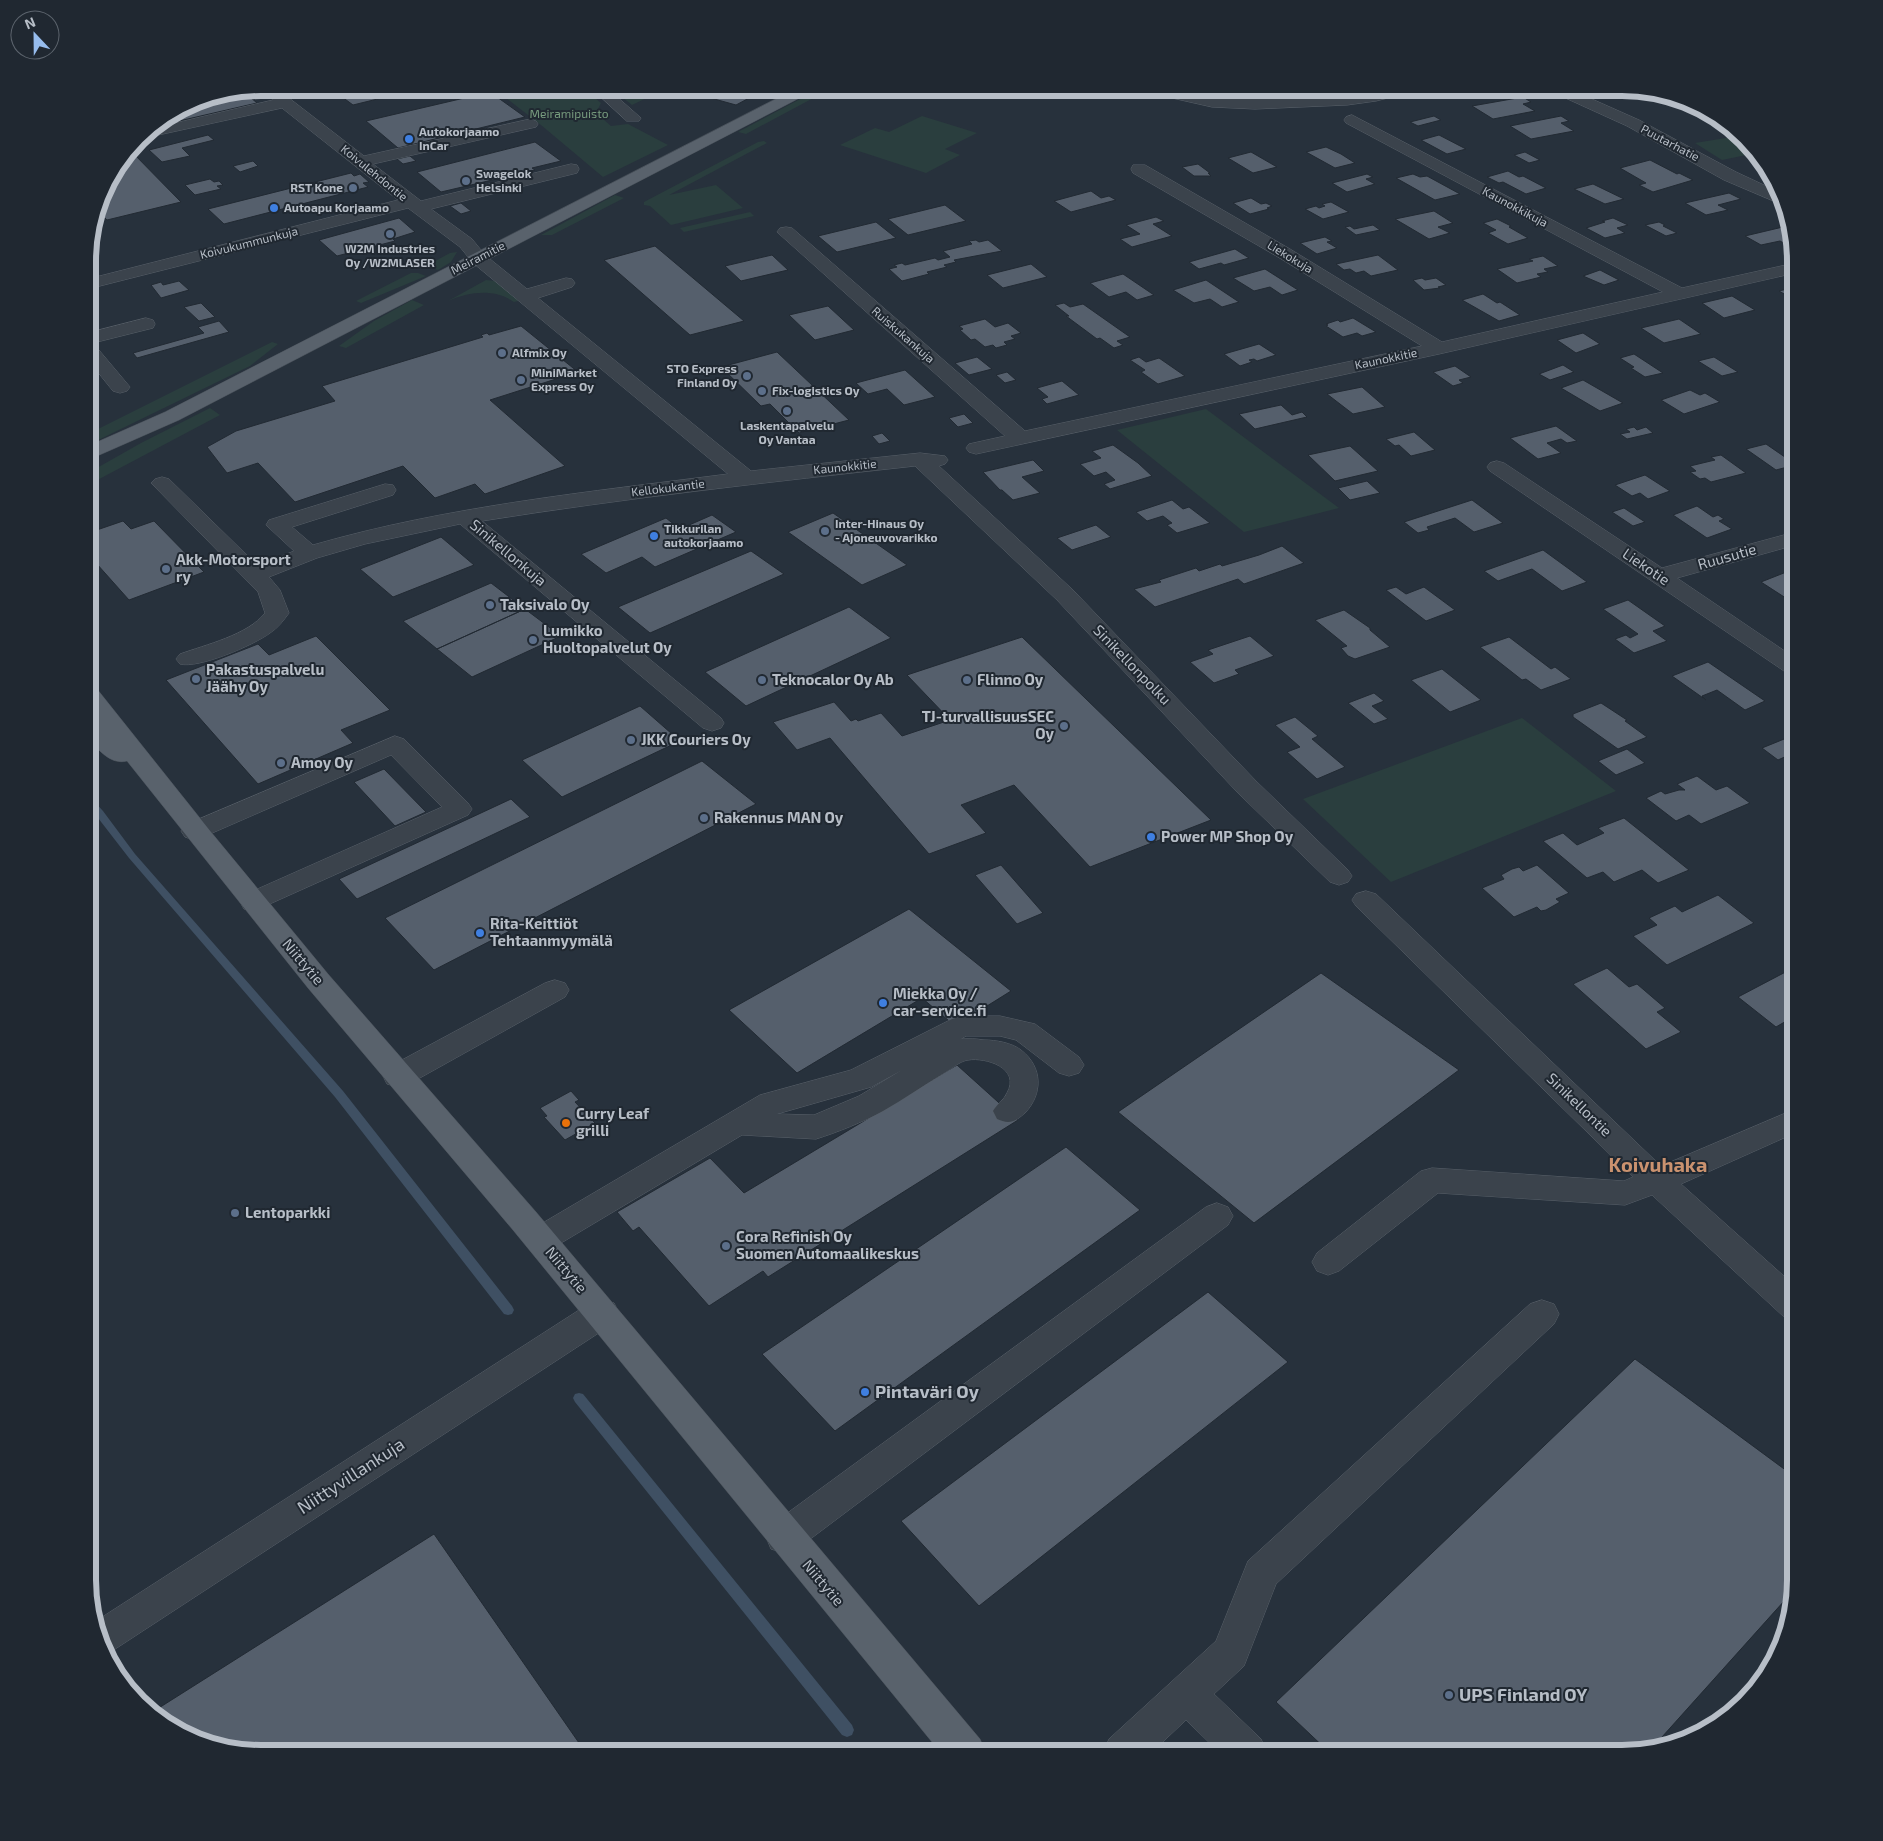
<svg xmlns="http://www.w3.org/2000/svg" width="1883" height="1841" viewBox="0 0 1883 1841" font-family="'Exo 2',sans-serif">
<rect width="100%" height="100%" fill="#27313c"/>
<path fill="#2a3e3e" d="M493 88H583L601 103 596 113 611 126 628 124 668 145 603 177 541 125Z
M611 88H667L632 105Z
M821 88H832L746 134 738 132Z
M922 116 977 133 945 149 960 155 926 173 840 145 875 128 889 132Z
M1738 136 1752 146 1756 153 1722 160 1695 143Z
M764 141 767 143 669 195 716 185 743 208 671 225 650 206 644 205V202L758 142Z
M615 195 624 198 552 235H541Z
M750 212 754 216 684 232 680 228Z
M457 252 451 262 438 270 426 266 450 253Z
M411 273H418L426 276 361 303 356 301Z
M486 280 496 281 522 300 514 302C494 288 469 292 448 301Z
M412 300 424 305 346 348 339 346 374 321Z
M272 342 278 344 250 366 88 445V434Z
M210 408 220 415 88 485V473L141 443Z
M1206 409 1339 508 1244 532 1117 430Z
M1522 718 1616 791 1391 882 1303 799Z"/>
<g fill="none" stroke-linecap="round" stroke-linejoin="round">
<path fill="#3f5063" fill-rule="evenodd" d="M88 797 91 798 103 811 135 854 343 1091 512 1306 514 1310 512 1314 508 1315 504 1314 335 1097 129 858 88 805Z
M579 1393 583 1394 852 1725 854 1730 852 1735 847 1737 842 1735 575 1402 573 1398 575 1394Z"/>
</g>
<path fill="#555f6c" stroke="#222a33" d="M330 88H394L402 93 353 105Z
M698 88H768L736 105 689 92Z
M243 91 257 103 153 127 192 102Z
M490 92 525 117 398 148 366 121Z
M1523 97 1531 102 1523 104 1535 111 1493 119 1472 106Z
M1434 116 1441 120 1418 126 1410 122Z
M1561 116 1569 121 1561 123 1574 131 1531 139 1510 126Z
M208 135 214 140 182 148 190 156 162 162 149 150Z
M1439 135 1466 149 1447 154 1421 140Z
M535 142 561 161 532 168 535 170 441 192 417 172Z
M1326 147 1341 154 1355 163 1335 168 1306 152Z
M131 151 181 202 107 220 98 211 106 184Z
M1251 152 1277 167 1253 173 1228 158Z
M1525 152 1540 160 1529 163 1514 155Z
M410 156 416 161 403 164 397 159Z
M1650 160 1677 174 1679 173 1693 180 1653 192 1639 185 1646 183 1620 168Z
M253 161 258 166 240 172 233 166Z
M1198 164 1210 173H1208L1211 176H1194L1182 167Z
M1508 171 1519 177 1523 176 1546 188 1526 194 1503 182 1499 183 1487 177Z
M351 173 354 176 360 174 369 182 363 183 368 187 224 224 208 209Z
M1367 174 1373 177 1366 179 1375 184 1347 192 1332 183Z
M1413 174 1420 177 1427 176 1460 194 1435 200 1396 178Z
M210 179 214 182 219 181 223 185 217 186 221 189 195 195 185 185Z
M1593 184 1624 199 1605 204 1574 189Z
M1091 191 1101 198 1109 196 1116 200 1071 212 1054 201Z
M1729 193 1741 199 1718 205 1728 210 1706 215 1685 203Z
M1251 198 1261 204 1266 203 1272 206 1267 208 1269 209 1250 214 1233 203Z
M1331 202 1349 212 1323 219 1305 209 1316 206 1319 208 1325 206 1322 204Z
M461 203 471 211 461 214 450 206Z
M945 205 966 221 908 235 888 219Z
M1434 211 1453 223 1438 227 1450 233 1429 239 1395 219Z
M1156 217 1164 221 1153 224 1172 236 1132 247 1120 239 1140 234 1126 225Z
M399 218 415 232 393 239 395 241 337 256 319 240Z
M1613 218 1628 225 1617 228 1625 233 1605 238 1586 228 1605 222 1602 221Z
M1497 219 1511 226 1509 227 1528 238 1508 244 1488 233 1496 230 1483 223Z
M876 222 896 238 837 252 818 236Z
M1659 222 1665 225 1663 226 1677 233 1666 236 1645 225Z
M1373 225 1380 230 1356 235 1345 227 1350 226 1354 229Z
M1787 226 1789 228 1793 248 1780 241 1761 245 1745 236Z
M1325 237 1332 241 1327 242 1337 248 1317 254 1300 243Z
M976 240 979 242 988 240 1002 251 954 260 956 262 944 265 947 267 927 272 929 274 902 281 889 269 897 267 894 265 902 263 905 265 935 258 938 260 950 257 943 251 972 244 969 241Z
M655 246 744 321 690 335 604 260Z
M1235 249 1249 258 1224 265 1221 263 1199 269 1189 262Z
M772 255 788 270 741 281 725 266Z
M1378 255 1398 270 1371 276 1364 271 1356 273 1350 269 1344 270 1336 264Z
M1543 256 1558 266 1544 269 1548 272 1537 274 1541 277 1517 283 1497 269 1533 261 1529 259Z
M1031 264 1047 277 1003 288 987 275Z
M1265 269 1298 290 1282 295 1270 287 1254 291 1233 278Z
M1600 270 1619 280 1604 285 1583 276Z
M1123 274 1154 295 1137 300 1126 292 1109 297 1090 283Z
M1422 278 1425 280 1436 278 1446 285 1438 287 1440 288 1424 290 1413 280Z
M1206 280 1239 302 1222 307 1210 299 1194 303 1173 290Z
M179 281 189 290 161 298 151 285 161 282 163 285Z
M1795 287V306L1785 299 1791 298 1779 291Z
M1483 294 1497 303 1500 302 1520 315 1499 321 1462 300Z
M1732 296 1755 310 1724 318 1702 303Z
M201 303 215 317 199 321 184 307Z
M1064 303 1070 307 1083 304 1130 337 1117 341 1123 345 1114 348 1100 338 1097 339 1066 316H1069L1055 305Z
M828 306 854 330 815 340 789 315Z
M1353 318 1376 332 1362 336 1357 333 1343 337 1326 326 1328 325 1326 324 1338 320 1340 322Z
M985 319 995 327 1008 323 1021 333 1011 336 1015 339 1004 342 1007 345 996 348 993 345 985 347 975 339 971 340 960 330 963 329 959 326Z
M1679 319 1701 334 1664 343 1641 328Z
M219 321 229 332 137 358 133 353 204 333 198 327Z
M521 326 578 372 490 400 565 466 485 494 475 484 435 498 403 466 295 502 258 463 227 473 207 447 236 431 335 401 322 386 483 337 481 335 487 333 489 335Z
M1583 333 1600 344 1576 353 1557 340Z
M1259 344 1276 355 1257 361 1254 359 1249 360 1252 362 1240 366 1224 354Z
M777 352 849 420 799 433 770 404 761 406 721 367Z
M1634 354 1663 373 1645 377 1631 368 1634 367 1620 358Z
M977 357 992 369 969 375 955 363Z
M1139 357 1146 362 1159 358 1185 376 1158 384 1141 372 1145 370 1130 360Z
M1714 357 1738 372 1722 376 1698 361Z
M1563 365 1574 372 1550 380 1539 374Z
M1455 366 1471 377 1459 380 1463 383 1453 386 1433 372Z
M905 370 935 397 904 405 887 389 868 394 856 383Z
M1007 372 1016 380 1005 383 996 375Z
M1583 380 1623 403 1600 411 1561 388Z
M1062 381 1079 395 1047 404 1042 399 1048 397 1037 388Z
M1362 387 1385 407 1353 414 1327 394Z
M1690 390 1700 395 1705 393 1720 402 1684 414 1661 400Z
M1281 405 1292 415 1302 412 1307 417 1255 429 1239 414Z
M964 414 973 423 958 427 949 418Z
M1556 426 1577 441 1567 443 1561 439 1547 443 1561 453 1538 459 1510 438Z
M1634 427 1637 430 1646 427 1653 433 1627 439 1620 434 1630 432 1626 429Z
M1414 432 1435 450 1411 456 1399 445 1395 446 1386 439Z
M882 433 890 441 879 444 872 436Z
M1766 444 1795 464V465L1776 470 1746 449Z
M1113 445 1138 463 1152 476 1110 489 1104 484 1115 480 1106 472 1094 476 1080 464 1101 458 1092 451Z
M1350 446 1378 471 1335 481 1308 455Z
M1721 455 1746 473 1711 482 1705 478 1700 479 1690 472 1696 471 1690 466 1715 460 1711 457Z
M1033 460 1044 471 1022 477 1040 493 1013 500 1002 490H1000L983 472Z
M1645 475 1670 491 1648 499 1640 493 1632 496 1615 485Z
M1367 481 1380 493 1350 500 1338 488Z
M1172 500 1183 509 1189 507 1210 523 1177 533 1167 525 1172 523 1163 516 1147 521 1136 512Z
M1472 500 1503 523 1474 532 1455 518 1427 527 1429 530 1418 533 1404 522Z
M1697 506 1713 517 1718 515 1724 519 1719 521 1732 529 1707 538 1673 515Z
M1624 508 1645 522 1633 526 1612 512Z
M833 513 907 565 862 585 788 532Z
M712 515 736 532 655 567 642 557 606 573 581 554 666 518 680 529Z
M123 521 131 529 154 521 204 572 129 600 88 554V533Z
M1096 525 1111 537 1072 550 1057 538Z
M441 537 474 565 393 597 360 569Z
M1282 546 1304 563 1244 584 1238 579 1155 607 1134 589 1161 582 1159 580 1196 568 1199 571 1220 564 1222 566 1259 555Z
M1543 550 1587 582 1562 591 1532 569 1498 581 1484 571Z
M751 551 784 574 650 633 618 607Z
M1794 569 1795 604 1761 582Z
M491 583 525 609 437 649 403 621Z
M1396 587 1406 594 1424 587 1455 610 1426 621 1386 590Z
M1628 600 1665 626 1653 631 1667 641 1634 653 1615 639 1626 635 1630 638 1638 634 1603 609Z
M849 607 891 638 746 706 705 672Z
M525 609 561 636 472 677 437 649Z
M1344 610 1370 628V630L1390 647 1355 659 1348 656 1341 648 1347 646 1315 620Z
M316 636 390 710 341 730 353 743 258 784 166 680 258 644 269 655Z
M1250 636 1274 656 1235 670 1239 674 1214 683 1190 662 1213 654 1208 650Z
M1022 637 1211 820 1090 867 1014 785 961 805 986 833 929 854 830 738 797 750 773 722 834 702 851 721 856 719 858 721 881 713 902 736 950 720 907 675Z
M1509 637 1551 669 1555 667 1571 679 1541 690 1526 679 1522 680 1480 647Z
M1708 662 1765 701 1745 710 1717 690 1702 696 1706 700 1672 676Z
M1442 669 1481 700 1450 712 1411 680Z
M1374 693 1384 701 1372 706 1388 719 1374 724 1348 703Z
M1601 703 1627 720 1625 721 1647 737 1618 749 1573 717V714Z
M640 706 680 741 562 797 522 760Z
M1295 717 1318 736 1312 739 1345 767 1317 779 1287 752 1300 747 1275 725Z
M1794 735 1795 758 1791 754 1778 760 1762 748Z
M1627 749 1645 763 1616 775 1598 761Z
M702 761 756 804 434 970 385 918Z
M384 769 426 812 395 826 354 782Z
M1697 776 1716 790 1727 786 1750 803 1701 824 1689 815 1676 821 1646 798 1661 791 1665 794 1679 790H1685L1677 784Z
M511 799 530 817 357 899 339 879Z
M1624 818 1689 870 1658 883 1642 870 1614 882 1603 872 1587 878 1543 841 1563 833 1577 845 1604 833 1598 828Z
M1001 865 1043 913 1017 924 975 875Z
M1537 865 1569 893 1556 899 1560 902 1546 910 1541 911 1537 907 1514 917 1482 888 1504 879 1501 875 1512 869 1519 867 1523 871Z
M1718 895 1754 923 1667 965 1633 936 1657 925 1649 918 1675 906 1682 912Z
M909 909 1011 991 955 1026 922 998 797 1073 729 1010Z
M1795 967V1016L1776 1027 1738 997Z
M1607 968 1629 987 1637 984 1665 1008 1657 1012 1681 1032 1646 1049 1573 984Z
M1321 973 1459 1070 1254 1223 1118 1112Z
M957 1065 1018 1120 768 1277 763 1271 709 1306 639 1227 633 1231 617 1212 710 1158 744 1193Z
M571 1091 579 1100 575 1102 595 1123 565 1140 544 1117 547 1116 540 1108Z
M1066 1147 1140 1210 835 1431 762 1354Z
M1208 1292 1288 1362 979 1606 901 1521Z
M1635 1359 1795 1477 1796 1580 1794 1590 1653 1747 1622 1753H1330L1276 1702Z
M434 1534 586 1753 261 1754 194 1740 154 1711Z"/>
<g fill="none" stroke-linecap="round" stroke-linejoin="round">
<g stroke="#59616a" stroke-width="1">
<path id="minor" d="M259 88H276L364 156 530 119 536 121 538 124 536 127 373 164 421 201 571 164 577 165 579 169 577 173 431 209 472 239 485 255 527 289 566 278 572 279 575 283 572 287 538 298 751 471 920 453 945 456 948 460 945 464 939 466 1073 590 1256 781 1348 870 1352 876 1348 882 1339 885 1330 882 1238 793 1057 600 915 466C770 482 626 498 482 521L721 718 724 723 721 728 712 731 703 728 460 524 365 544 317 558 269 577 280 590 289 613C283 621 278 628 270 633 254 645 198 669 180 664L176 659 180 654C205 645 248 635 265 613L258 592 155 487 151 483 155 479 162 477 169 479 258 566 294 551 266 525 269 520 385 484 393 485 396 490 393 495 292 527 313 545C448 506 589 492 728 474L473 263 460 247 408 208 88 289V279L398 200 282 108 140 139 150 129 273 100Z
M591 88H607L641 118 639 121H627Z
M1138 88H1167L1212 97 1255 99 1347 95 1391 88H1418L1415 91 1376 101 1347 105 1255 109 1212 107 1141 91Z
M1547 88H1567L1639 120 1736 172 1781 193 1785 206 1724 180 1627 126 1550 91Z
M1352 115 1682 288 1795 263V273L1439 354 976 454 969 452 966 448 969 444 1005 436 777 232 780 228 786 227 792 228 1025 431 1422 346 1278 257 1133 173 1131 169 1133 165H1145L1290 249 1442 342 1663 292 1346 123 1344 120 1346 117Z
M146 318 153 320 155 324 153 328 93 343 130 387 127 391 120 393 113 391 88 360V333Z
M1497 461 1504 463 1662 568 1795 532V545L1677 578 1795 658V675L1787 673 1490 471 1487 467 1490 463Z
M395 736 404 739 468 803 472 809 468 815 254 911 244 909 240 902 244 895 442 807 391 755 203 837 194 840 185 837 181 831 185 825Z
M1366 891 1376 894 1661 1166 1795 1109V1133L1681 1184 1795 1286V1319L1783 1316 1652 1195 1625 1205 1438 1193 1339 1271 1328 1275 1317 1271 1312 1262 1317 1253 1421 1171 1432 1168 1624 1181 1633 1177 1356 906 1352 900 1356 894Z
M555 980 565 983 569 990 565 997 409 1084 398 1087 387 1084 383 1076 387 1068 545 983Z
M962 1016H1000L1035 1024 1079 1057 1084 1065 1079 1073 1069 1076 1059 1073 1016 1040 1000 1036H966L961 1039C969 1038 977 1039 984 1040 996 1040 1012 1043 1021 1050 1043 1067 1043 1094 1025 1113 1020 1117 1015 1122 1008 1122 1005 1122 1000 1120 997 1119L993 1111C997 1104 1004 1100 1007 1093 1021 1068 986 1057 968 1060 960 1061 951 1069 944 1073 924 1085 904 1099 883 1111 863 1122 838 1132 816 1139L742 1135 551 1249 540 1253 529 1249 524 1240 529 1231 760 1095 851 1070 952 1019ZM902 1070 859 1096 814 1115 777 1114 871 1087Z
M1217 1203 1228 1207 1233 1216 1228 1225 797 1549 784 1553 771 1549 766 1537 771 1525 1206 1207Z
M602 1299 614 1303 619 1313 614 1323 106 1655 101 1646 96 1621 590 1303Z
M1542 1300 1554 1304 1559 1314 1554 1324 1276 1584 1244 1666 1214 1694 1261 1739 1267 1753H1220L1186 1720 1151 1753H1103L1109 1739 1216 1641 1248 1561 1530 1304Z"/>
</g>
<g stroke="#444c55" stroke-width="1">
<path id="major" d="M797 88H816L813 91 179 420 88 460V446L165 412Z
M88 687 97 689 211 832 328 974 536 1212 980 1739 986 1753H941L513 1230 308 988 127 761C110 765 100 750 88 740V720L97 722 88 710Z"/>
</g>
<use href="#minor" fill="#3b434c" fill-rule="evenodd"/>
<use href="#major" fill="#59626c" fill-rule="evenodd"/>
</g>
<g fill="#3f7fe0" stroke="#202831" stroke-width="2">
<circle cx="409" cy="139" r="5"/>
<circle cx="274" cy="208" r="5"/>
<circle cx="654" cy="536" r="5"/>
<circle cx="1151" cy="837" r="5"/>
<circle cx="480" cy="933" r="5"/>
<circle cx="883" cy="1003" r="5"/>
<circle cx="865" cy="1392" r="5"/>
</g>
<g fill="#5c6f8a" stroke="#202831" stroke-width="2">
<circle cx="466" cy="181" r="5"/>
<circle cx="353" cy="188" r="5"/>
<circle cx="390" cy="234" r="5"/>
<circle cx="502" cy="353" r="5"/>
<circle cx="747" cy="376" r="5"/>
<circle cx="521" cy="380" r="5"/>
<circle cx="762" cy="391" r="5"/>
<circle cx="787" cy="411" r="5"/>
<circle cx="825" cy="531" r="5"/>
<circle cx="166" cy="569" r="5"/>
<circle cx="490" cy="605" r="5"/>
<circle cx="533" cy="640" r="5"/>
<circle cx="196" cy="679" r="5"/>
<circle cx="762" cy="680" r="5"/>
<circle cx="967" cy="680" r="5"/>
<circle cx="1064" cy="726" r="5"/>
<circle cx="631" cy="740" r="5"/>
<circle cx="281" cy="763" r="5"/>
<circle cx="704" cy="818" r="5"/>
<circle cx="235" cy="1213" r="5"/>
<circle cx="726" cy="1246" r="5"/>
<circle cx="1449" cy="1695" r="5"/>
</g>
<circle fill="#e8710a" stroke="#202831" stroke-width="2" cx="566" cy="1123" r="5"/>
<g text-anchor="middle" stroke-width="4" stroke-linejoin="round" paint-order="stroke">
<g font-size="12" fill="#779b7e" stroke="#202831">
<text x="569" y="118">Meiramipuisto</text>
</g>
<g font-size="12" font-weight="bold" fill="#b7bec7" stroke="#202831" text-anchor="start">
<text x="419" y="136">Autokorjaamo<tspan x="419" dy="14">InCar</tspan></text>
<text x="476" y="178">Swagelok<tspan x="476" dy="14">Helsinki</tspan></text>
<text x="343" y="192" text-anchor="end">RST Kone</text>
<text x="284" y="212">Autoapu Korjaamo</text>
<text x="390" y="253" text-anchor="middle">W2M Industries<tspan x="390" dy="14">Oy /W2MLASER</tspan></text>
<text x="512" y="357">Alfmix Oy</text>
<text x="737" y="373" text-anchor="end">STO Express<tspan x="737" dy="14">Finland Oy</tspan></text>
<text x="531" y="377">MiniMarket<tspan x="531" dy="14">Express Oy</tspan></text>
<text x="772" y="395">Fix-logistics Oy</text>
<text x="787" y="430" text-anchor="middle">Laskentapalvelu<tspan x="787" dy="14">Oy Vantaa</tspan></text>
<text x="835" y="528">Inter-Hinaus Oy<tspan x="835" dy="14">- Ajoneuvovarikko</tspan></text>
<text x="664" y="533">Tikkurilan<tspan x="664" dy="14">autokorjaamo</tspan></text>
</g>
<g font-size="12" fill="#b7bec7" stroke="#202831">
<text transform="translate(1670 143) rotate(28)" y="4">Puutarhatie</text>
<text transform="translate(374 173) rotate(39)" y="4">Koivulehdontie</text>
<text transform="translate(1515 207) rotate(28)" y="4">Kaunokkikuja</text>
<text transform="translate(249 243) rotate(-14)" y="4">Koivukummunkuja</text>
<text transform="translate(1290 257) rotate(31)" y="4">Liekokuja</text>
<text transform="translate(478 258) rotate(-27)" y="4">Meiramitie</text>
<text transform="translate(903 335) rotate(41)" y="4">Ruiskukankuja</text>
<text transform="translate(1386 359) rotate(-12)" y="4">Kaunokkitie</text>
<text transform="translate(845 467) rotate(-6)" y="4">Kaunokkitie</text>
<text transform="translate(668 488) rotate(-7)" y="4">Kellokukantie</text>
</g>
<g font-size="15" fill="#b7bec7" stroke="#202831">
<text transform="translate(508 553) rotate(40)" y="5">Sinikellonkuja</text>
<text transform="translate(1727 557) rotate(-16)" y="5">Ruusutie</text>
<text transform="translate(1646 567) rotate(34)" y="5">Liekotie</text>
<text transform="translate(1132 665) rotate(46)" y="5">Sinikellonpolku</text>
<text transform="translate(303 962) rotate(50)" y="5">Niittytie</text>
<text transform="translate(1579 1105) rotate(44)" y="5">Sinikellontie</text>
<text transform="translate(566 1270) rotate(50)" y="5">Niittytie</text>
<text transform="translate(823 1583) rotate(50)" y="5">Niittytie</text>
</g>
<g font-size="15" font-weight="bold" fill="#b7bec7" stroke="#202831" text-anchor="start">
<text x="176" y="565">Akk-Motorsport<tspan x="176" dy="17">ry</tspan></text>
<text x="500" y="610">Taksivalo Oy</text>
<text x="543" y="636">Lumikko<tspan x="543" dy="17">Huoltopalvelut Oy</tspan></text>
<text x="206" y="675">Pakastuspalvelu<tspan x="206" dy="17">Jäähy Oy</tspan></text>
<text x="772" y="685">Teknocalor Oy Ab</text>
<text x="977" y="685">Flinno Oy</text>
<text x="1054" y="722" text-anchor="end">TJ-turvallisuusSEC<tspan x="1054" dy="17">Oy</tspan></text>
<text x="641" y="745">JKK Couriers Oy</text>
<text x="291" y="768">Amoy Oy</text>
<text x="714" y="823">Rakennus MAN Oy</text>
<text x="1161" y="842">Power MP Shop Oy</text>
<text x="490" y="929">Rita-Keittiöt<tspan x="490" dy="17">Tehtaanmyymälä</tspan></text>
<text x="893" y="999">Miekka Oy /<tspan x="893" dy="17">car-service.fi</tspan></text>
<text x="576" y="1119">Curry Leaf<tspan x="576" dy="17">grilli</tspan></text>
<text x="245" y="1218">Lentoparkki</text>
<text x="736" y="1242">Cora Refinish Oy<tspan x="736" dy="17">Suomen Automaalikeskus</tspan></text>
</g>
<g font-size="18" font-weight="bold" fill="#b7bec7" stroke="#202831" text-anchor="start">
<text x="875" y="1398">Pintaväri Oy</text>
<text x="1459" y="1701">UPS Finland OY</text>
</g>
<g font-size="18" fill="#b7bec7" stroke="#202831">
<text transform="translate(351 1476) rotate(-33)" y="6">Niittyvillankuja</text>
</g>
<g font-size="20" font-weight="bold" fill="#ca926f" stroke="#202831">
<text x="1658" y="1172">Koivuhaka</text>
</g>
</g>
<path d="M0 0H1883V1841H0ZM261 96H1622A165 165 0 0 1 1787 261V1580A165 165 0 0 1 1622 1745H261A165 165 0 0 1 96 1580V261A165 165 0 0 1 261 96Z" fill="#202831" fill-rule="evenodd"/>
<path fill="none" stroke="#b7bec7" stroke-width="6" d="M261 96H1622A165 165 0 0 1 1787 261V1580A165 165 0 0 1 1622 1745H261A165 165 0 0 1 96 1580V261A165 165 0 0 1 261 96Z"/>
<g transform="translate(35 35) rotate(338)"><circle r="24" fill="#202831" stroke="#5c646d"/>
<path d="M0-4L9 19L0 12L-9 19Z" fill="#96bced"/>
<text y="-8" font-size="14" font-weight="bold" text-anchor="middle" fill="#b7bec7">N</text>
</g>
</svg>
